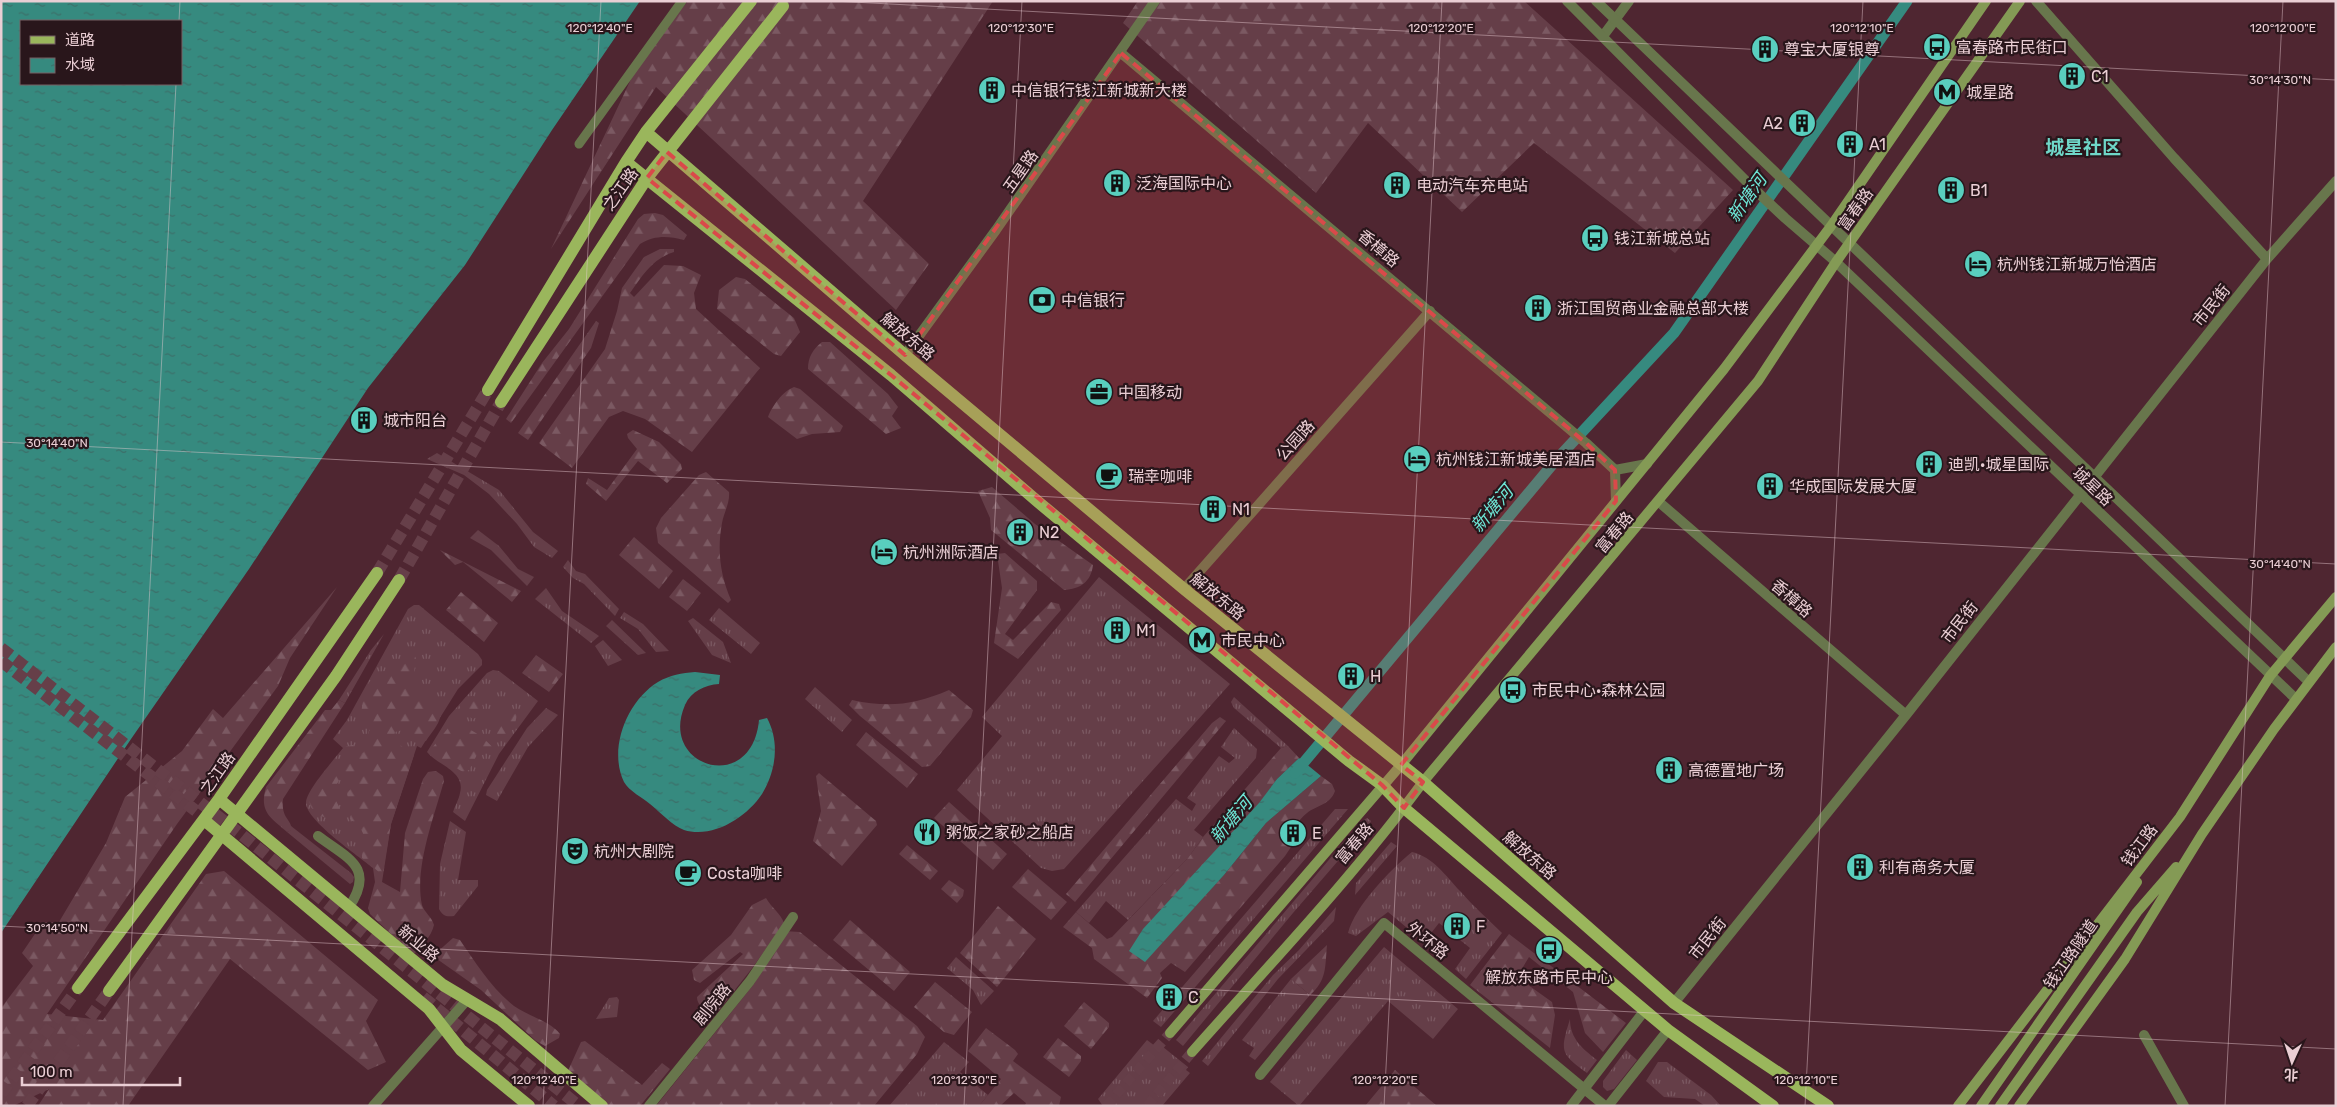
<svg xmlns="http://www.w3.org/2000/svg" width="2337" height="1107" viewBox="0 0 2337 1107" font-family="Rubik,'Noto Sans SC',sans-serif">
<defs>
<pattern id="grass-tufts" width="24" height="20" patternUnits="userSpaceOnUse" patternTransform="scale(1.25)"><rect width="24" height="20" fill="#653e48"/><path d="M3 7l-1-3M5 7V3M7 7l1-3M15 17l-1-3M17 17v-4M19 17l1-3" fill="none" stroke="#7b5962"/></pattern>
<pattern id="forest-firs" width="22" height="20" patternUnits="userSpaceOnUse" patternTransform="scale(1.25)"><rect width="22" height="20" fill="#653e48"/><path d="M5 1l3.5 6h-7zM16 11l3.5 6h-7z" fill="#7b5962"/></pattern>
<pattern id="water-ripples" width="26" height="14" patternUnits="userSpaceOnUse" patternTransform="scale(1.25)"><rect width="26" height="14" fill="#368a7f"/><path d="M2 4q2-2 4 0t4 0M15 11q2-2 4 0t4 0" fill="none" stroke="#3c6f69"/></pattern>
</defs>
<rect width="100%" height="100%" fill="#4f2631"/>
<path fill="url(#grass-tufts)" d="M437 453 499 490 533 532 558 551 552 558 534 547 517 524 489 494 464 475 427 459Z
M478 530 499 546 518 569 534 577 527 586 491 550 470 538Z
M568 560 576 571 585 574 619 609 615 616 584 584 573 578 563 567Z
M1099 577 1230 684 1064 869 1052 871 1041 868 957 790 1002 736 982 717Z
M546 588 562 611 599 636 591 643 535 599Z
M414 605H419L478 654 482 660V665L458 689 421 748 417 746 391 824 382 882H375L373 868C359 856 304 819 306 802 308 788 334 760 343 748L333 739 347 720 408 609Z
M719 608 760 643 751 654 709 620Z
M624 612 643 624 669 651 656 652 638 629 620 618Z
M693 618 723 642 731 663 712 655 688 621Z
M612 620 646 653 638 655 606 626Z
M384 634 345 703 339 700 371 650Z
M603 640 622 660 608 666 595 646Z
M493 670 499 671 538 701 499 754 465 821 453 812C455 806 459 799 460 793 466 771 437 765 427 752L449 716 487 673Z
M815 687 852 720 842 732 805 699Z
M1234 697 1288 746 1281 748 1234 708 1231 702Z
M546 708 558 715 528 747 497 801 486 795 487 790 527 728Z
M1234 728 1257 749 1256 758 1194 830 1203 837 1188 858 1128 920 1106 901 1089 923 1076 912 1176 799 1192 811 1196 804 1187 798 1219 756 1229 763 1235 758 1221 747Z
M1335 809H1348L1161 1027 1153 1021Z
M1367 818 1371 821 1369 825 1293 913 1183 1046 1176 1040 1361 822Z
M450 821 466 832 458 880H478V886L454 916C446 917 443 916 439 909L440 864Z
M291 826 351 873 354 877 353 882 350 884 287 832 291 830Z
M1391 842 1397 846 1355 895 1356 883Z
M1412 852C1433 857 1446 876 1460 891 1473 906 1488 919 1502 933L1466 979 1455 969 1470 948 1439 923 1424 942 1388 912 1356 936 1348 933C1355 906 1390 870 1412 852Z
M1336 907 1334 921 1278 979 1208 1066 1202 1061 1273 975 1299 950Z
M1384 947 1458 1009 1433 1039 1388 1001 1299 1106 1270 1082Z
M956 957 994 991 981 1005 973 990 947 968Z
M1291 979 1310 995 1255 1060 1249 1056 1254 1048 1242 1040Z
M617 997 619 1000 617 1017 596 1019 609 998Z
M1570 1019C1570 1039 1583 1049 1597 1060L1587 1073C1560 1053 1560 1052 1570 1019Z
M1147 1040 1155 1046 1158 1043 1188 1067 1186 1070 1190 1073 1162 1106H1103L1098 1099Z
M944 1042 969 1062 960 1072 988 1095 979 1106H889Z
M1626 1050 1637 1060 1614 1089 1607 1091 1603 1087V1081Z
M1658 1062H1667L1711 1095 1721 1106H1705L1695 1099 1664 1097 1646 1081Z"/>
<path fill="url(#forest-firs)" d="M688 1H993L863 201 929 264 896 310 656 87 551 249 640 60Z
M1138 1H1524L1733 190 1675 253 1534 143 1462 212 1368 123 1316 193 1123 23Z
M655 213 663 215 687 235 684 240C668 236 655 235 640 244L511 423 506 419 542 363 569 329 638 219 644 214Z
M660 249H674V252C653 258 642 276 630 293L634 297 664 265 683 266 701 275 694 293 696 309 760 368 692 452 645 419 623 411 609 417 572 468 539 443 605 349 617 311 622 288 644 257Z
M736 277 745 279 794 318 800 332 781 356 774 354 717 309 719 290Z
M596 321 599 323 591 348 528 440 518 433Z
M822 342H830L888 394 898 407 892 416 901 428 886 434 808 369C808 357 813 349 822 342Z
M794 387 800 389 843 426 840 432 812 434 797 439 768 417C772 406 783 391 794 387Z
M633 430 659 442 681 464 682 469 667 483 638 461 606 501 586 484 588 478 607 490 637 449 628 438 627 434Z
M706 472 729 492C730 503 724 512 722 523 717 550 720 575 731 600L728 603 658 543 656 528 661 518 699 475Z
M992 487 1035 524 1093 565C1091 582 1080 589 1064 590L991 530 990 518 978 491Z
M634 537 673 571 659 589 619 555Z
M440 550 521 591 512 602 463 562 455 565Z
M1005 553 1037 581V590L1005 634 1013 640 1051 602 1059 604 1061 610 1018 659 994 643 1002 588 997 554Z
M683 579 701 593 687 611 669 597Z
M337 587 290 658 278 686 177 824 47 1014 103 1020 206 874 224 871 378 1000 366 1021 386 1062 368 1070 230 959 128 1106H38L49 1089 13 1106H1V1008L33 966 22 953 43 922H59L106 843 125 797 182 751 213 709 223 718Z
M461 592 498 623 484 642 446 610Z
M412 652 416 658 414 673 405 680C412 686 441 708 440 717 439 725 430 734 426 741L417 742 403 730 395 732 393 740 414 755 391 824 383 871 379 872 362 858C362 832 372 839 350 819L354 801 348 799 347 792 358 784 356 778 340 779 335 787 336 800 343 815C325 821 309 816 309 796L338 764 348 759 343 747 353 745 363 753 368 745V734L375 717 367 721 361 717C363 700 363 677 385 671 392 669 396 670 402 664L404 655Z
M536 655 563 674 549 692 522 673Z
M949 690 973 710 971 717 930 766 922 767 860 716 849 705 852 700C889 708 914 705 949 690Z
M473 696 481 700 483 708 481 715 473 719 462 712 459 705 466 697Z
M339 700 345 703 283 799C281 819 291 818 292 830L287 832C270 817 259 812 266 787L325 710H331Z
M511 709 517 712C516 724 513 735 500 739L490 729 494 718 500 711Z
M1220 717 1226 721 1075 902 1066 894 1212 723Z
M453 722C469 727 484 737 495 750L492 756 480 749 469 770 463 772 432 754V748Z
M866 732 918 774 907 788 856 745Z
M1288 746 1299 758 1277 779 1145 961 1224 875 1266 823 1321 776 1332 784 1335 791C1330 805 1317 805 1307 813 1299 819 1292 831 1285 839L1291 847 1285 856 1185 972 1171 963 1160 973 1162 978 1147 998 1094 959 1092 948 1063 927 1076 912 1107 939 1112 937 1188 858 1203 837 1281 748Z
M436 771 443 776 444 781C434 817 414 868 422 905 424 912 432 917 434 925 431 937 423 944 415 953H411L370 914 368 908 375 882H382L400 892 405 833 423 779 428 772Z
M819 773 876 821 877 825 842 866 813 841 821 811 816 776Z
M949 802 1007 854 993 870 934 818Z
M907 845 938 871 930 880 899 854Z
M1028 869 1067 902 1051 920 1012 887Z
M949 880 964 890 963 896 957 903 941 889Z
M766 898C771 907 781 914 784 923L753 967 715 1015C708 1011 697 1007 697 997L743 954 740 952 700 983 694 980 692 970 731 935 752 905Z
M998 906 1036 939 997 987 960 953Z
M850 920 910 972 894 991 833 940Z
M783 931 800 932 917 1026 925 1037 917 1054 874 1106H656L754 984Z
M1509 934 1626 1023 1603 1052 1585 1033 1573 992 1529 957 1517 977 1552 1002 1555 1015 1550 1048 1470 985Z
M453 938 460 940C476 963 491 988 514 1006 528 1016 550 1021 560 1034L559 1038 545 1046 536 1041 481 990 437 959 435 954Z
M1327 945C1325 967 1327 980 1310 995L1291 979Z
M935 982 972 1012 954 1035 944 1032 914 1007Z
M1084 1002 1109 1023V1027L1091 1049 1064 1026Z
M986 1028 1015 1050 1018 1054 1013 1061 1061 1097 1059 1106H1025L1026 1103 1014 1093 1000 1106H979L1001 1079 968 1051Z
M1058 1038 1081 1056V1061L1069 1077 1043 1057Z
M585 1041 642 1085 662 1063 670 1069 640 1106H606L567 1073 581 1042Z
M1395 1070 1437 1106H1365Z"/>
<path fill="url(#water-ripples)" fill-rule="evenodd" d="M1 1H640L552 130 465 265 368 388 249 569 131 739 1 933ZM21 21H181V84H21Z
M695 672 720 675 719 684C705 685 691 691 685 705 658 767 752 796 759 720L767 718C780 742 776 771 762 794 747 817 713 839 684 830 673 826 660 812 650 804 643 798 629 791 624 782 608 749 627 701 658 682 670 675 682 673 695 672Z
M1299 758 1321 776 1266 823 1224 875 1145 962 1129 951 1143 929 1259 803 1277 779Z"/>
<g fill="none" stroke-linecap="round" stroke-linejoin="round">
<path stroke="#368a7f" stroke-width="11" d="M1295 773 1557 459 1674 333 1907 1"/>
<path stroke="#663f49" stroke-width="10" stroke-dasharray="10 5" stroke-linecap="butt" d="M1106 1106 1170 1033
M1147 1106 1192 1052"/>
<path stroke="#663f49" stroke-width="12" stroke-dasharray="12 6" stroke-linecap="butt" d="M377 573 488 390
M399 580 501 402
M1 648 242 835 579 1106
M1 661 213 824
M423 997 554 1106
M1 1094 78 988
M27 1106 109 991"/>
<path stroke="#68764c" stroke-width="9" d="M579 144 682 1"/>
<path stroke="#68764c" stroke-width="10" d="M2036 1 2174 158 2267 259
M1603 36 1629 1
M905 355 996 230 1155 1
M1659 502 1906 715
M1184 589 1430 311
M318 836C347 858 376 867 349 907
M1674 1003 1906 715 2267 259 2336 181
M2144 1035 2184 1106
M1260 1075 1384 923 1605 1106
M649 1106 750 981 793 917
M1571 1106 1645 1010
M1608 1106 1668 1030"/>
<path stroke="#68764c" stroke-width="10" d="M1567 1 1751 186 1785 218 1836 262 2296 699
M1596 1 2309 682
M1121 53 1586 443 1615 470 1616 501
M1615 470 1647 464
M373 1106 467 1000"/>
<path stroke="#849a55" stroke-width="10" d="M1170 1033 1401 765 1724 369 1831 226 1986 1
M1192 1052C1270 964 1353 877 1423 782L1758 381 1836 262 2020 1
M1958 1106 2180 817 2270 676 2336 597
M1981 1106 2137 882
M2000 1106 2137 912 2176 867
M2019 1106 2125 959 2202 834 2274 729 2336 647"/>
<path stroke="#9ab65c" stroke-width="12" d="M646 132 905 355 1184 589 1423 782 1674 1003 1828 1106
M626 162 891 375 1037 501 1349 761 1382 785 1404 808 1668 1030 1773 1106
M488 390 626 162 646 132 751 1
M501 402 647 178 783 6
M219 799 443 985 500 1019 602 1106
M204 820 429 1009 461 1050 529 1106
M78 988 219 799 377 573
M109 991 336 676 399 580"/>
</g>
<path fill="#da494a" fill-opacity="0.2" stroke="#da494a" stroke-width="4" stroke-dasharray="10 6" stroke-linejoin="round" d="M1121 53 1586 443 1615 470 1616 501 1401 765 1423 782 1404 808 1382 785 891 375 647 178 667 152 905 355Z"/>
<path fill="none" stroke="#eaced4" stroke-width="1" stroke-opacity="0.45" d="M833 1 2336 80M179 21 180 1M1 442 2336 564M1 926 2336 1049M123 1106 176 84M543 1106 601 1M964 1106 1022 1M1384 1106 1442 1M1805 1106 1863 1M2225 1106 2283 1"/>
<defs>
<g id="bus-disc" transform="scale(1.4375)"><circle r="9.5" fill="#59cebe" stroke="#29161b"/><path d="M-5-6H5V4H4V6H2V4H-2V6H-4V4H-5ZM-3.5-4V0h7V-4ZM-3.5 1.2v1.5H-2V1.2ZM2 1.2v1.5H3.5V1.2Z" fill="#111"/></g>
<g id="building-disc" transform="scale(1.4375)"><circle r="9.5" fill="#59cebe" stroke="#29161b"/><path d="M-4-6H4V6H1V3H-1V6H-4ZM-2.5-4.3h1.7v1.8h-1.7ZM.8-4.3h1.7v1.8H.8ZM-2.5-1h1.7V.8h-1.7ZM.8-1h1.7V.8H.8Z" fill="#111"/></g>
<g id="metro-disc" transform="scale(1.4375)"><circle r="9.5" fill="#59cebe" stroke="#29161b"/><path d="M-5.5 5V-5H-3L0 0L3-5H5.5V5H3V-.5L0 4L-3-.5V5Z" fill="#111"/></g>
<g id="hotel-disc" transform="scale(1.4375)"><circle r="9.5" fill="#59cebe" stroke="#29161b"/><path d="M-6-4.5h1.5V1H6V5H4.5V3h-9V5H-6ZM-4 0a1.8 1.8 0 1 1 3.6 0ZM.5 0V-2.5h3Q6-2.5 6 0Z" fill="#111"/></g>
<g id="bank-disc" transform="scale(1.4375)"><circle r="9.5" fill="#59cebe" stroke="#29161b"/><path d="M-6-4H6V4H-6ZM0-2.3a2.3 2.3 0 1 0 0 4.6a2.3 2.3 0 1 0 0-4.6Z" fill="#111"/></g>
<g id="office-disc" transform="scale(1.4375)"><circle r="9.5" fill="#59cebe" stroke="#29161b"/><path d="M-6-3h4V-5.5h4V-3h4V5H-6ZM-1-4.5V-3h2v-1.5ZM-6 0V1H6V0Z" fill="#111"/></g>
<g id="cafe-disc" transform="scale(1.4375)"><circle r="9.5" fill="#59cebe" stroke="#29161b"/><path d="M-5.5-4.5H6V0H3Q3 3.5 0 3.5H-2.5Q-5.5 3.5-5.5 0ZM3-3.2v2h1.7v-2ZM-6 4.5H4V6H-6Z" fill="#111"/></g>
<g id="restaurant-disc" transform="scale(1.4375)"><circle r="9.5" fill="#59cebe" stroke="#29161b"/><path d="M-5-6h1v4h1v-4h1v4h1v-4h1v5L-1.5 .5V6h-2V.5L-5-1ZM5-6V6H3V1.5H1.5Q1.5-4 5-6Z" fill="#111"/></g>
<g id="theatre-disc" transform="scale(1.4375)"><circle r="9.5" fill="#59cebe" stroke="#29161b"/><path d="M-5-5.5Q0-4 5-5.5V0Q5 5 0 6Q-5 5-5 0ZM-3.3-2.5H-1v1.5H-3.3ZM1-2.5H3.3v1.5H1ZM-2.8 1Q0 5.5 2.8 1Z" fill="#111"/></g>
</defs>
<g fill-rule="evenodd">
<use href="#bus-disc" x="1937" y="47"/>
<use href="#building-disc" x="1765" y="49"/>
<use href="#building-disc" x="2072" y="76"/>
<use href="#building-disc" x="992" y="90"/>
<use href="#metro-disc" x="1947" y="92"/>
<use href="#building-disc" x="1802" y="123"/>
<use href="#building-disc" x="1850" y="144"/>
<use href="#building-disc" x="1117" y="183"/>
<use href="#building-disc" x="1397" y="185"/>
<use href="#building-disc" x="1951" y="190"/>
<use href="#bus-disc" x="1595" y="238"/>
<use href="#hotel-disc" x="1978" y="264"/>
<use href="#bank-disc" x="1042" y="300"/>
<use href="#building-disc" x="1538" y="308"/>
<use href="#office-disc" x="1099" y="392"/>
<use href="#building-disc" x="364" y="420"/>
<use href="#hotel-disc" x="1417" y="459"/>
<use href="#building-disc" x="1929" y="464"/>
<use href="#cafe-disc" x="1109" y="476"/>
<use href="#building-disc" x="1770" y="486"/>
<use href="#building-disc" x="1213" y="509"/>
<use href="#building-disc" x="1020" y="532"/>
<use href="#hotel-disc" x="884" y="552"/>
<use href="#building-disc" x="1117" y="630"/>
<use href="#metro-disc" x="1202" y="640"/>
<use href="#building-disc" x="1351" y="676"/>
<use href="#bus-disc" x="1513" y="690"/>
<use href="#building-disc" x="1669" y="770"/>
<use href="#restaurant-disc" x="927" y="832"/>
<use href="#building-disc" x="1293" y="833"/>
<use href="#theatre-disc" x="575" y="851"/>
<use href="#building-disc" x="1860" y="867"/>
<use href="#cafe-disc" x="688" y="873"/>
<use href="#building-disc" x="1457" y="926"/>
<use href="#bus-disc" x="1549" y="950"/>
<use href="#building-disc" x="1169" y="997"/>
</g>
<g text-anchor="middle" stroke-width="4.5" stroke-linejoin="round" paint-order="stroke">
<g font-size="16" fill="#eaced4" stroke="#29161b" text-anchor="start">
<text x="1956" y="53">富春路市民街口</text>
<text x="1784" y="55">尊宝大厦银尊</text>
<text x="2091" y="82">C1</text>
<text x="1011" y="96">中信银行钱江新城新大楼</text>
<text x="1966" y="98">城星路</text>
<text x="1783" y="129" text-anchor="end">A2</text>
<text x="1869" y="150">A1</text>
<text x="1136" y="189">泛海国际中心</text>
<text x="1416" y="191">电动汽车充电站</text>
<text x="1970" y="196">B1</text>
<text x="1614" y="244">钱江新城总站</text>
<text x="1997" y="270">杭州钱江新城万怡酒店</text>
<text x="1061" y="306">中信银行</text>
<text x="1557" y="314">浙江国贸商业金融总部大楼</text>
<text x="1118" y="398">中国移动</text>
<text x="383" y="426">城市阳台</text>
<text x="1436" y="465">杭州钱江新城美居酒店</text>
<text x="1948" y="470">迪凯·城星国际</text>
<text x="1128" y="482">瑞幸咖啡</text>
<text x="1789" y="492">华成国际发展大厦</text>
<text x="1232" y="515">N1</text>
<text x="1039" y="538">N2</text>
<text x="903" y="558">杭州洲际酒店</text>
<text x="1136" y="636">M1</text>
<text x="1221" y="646">市民中心</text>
<text x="1370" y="682">H</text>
<text x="1532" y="696">市民中心·森林公园</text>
<text x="1688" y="776">高德置地广场</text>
<text x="946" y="838">粥饭之家砂之船店</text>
<text x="1312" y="839">E</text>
<text x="594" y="857">杭州大剧院</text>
<text x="1879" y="873">利有商务大厦</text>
<text x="707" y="879">Costa咖啡</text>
<text x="1476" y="932">F</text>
<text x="1549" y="983" text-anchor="middle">解放东路市民中心</text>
<text x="1188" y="1003">C</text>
</g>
<g font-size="16" fill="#eaced4" stroke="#29161b">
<text transform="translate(1020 171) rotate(-55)" y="6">五星路</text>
<text transform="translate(620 189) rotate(-55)" y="6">之江路</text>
<text transform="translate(1855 209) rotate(-55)" y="6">富春路</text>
<text transform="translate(1379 248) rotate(40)" y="6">香樟路</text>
<text transform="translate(2211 305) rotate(-51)" y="6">市民街</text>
<text transform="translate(908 336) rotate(40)" y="6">解放东路</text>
<text transform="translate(1295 440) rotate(-48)" y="6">公园路</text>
<text transform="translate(2093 486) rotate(44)" y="6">城星路</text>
<text transform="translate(1614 532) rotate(-50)" y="6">富春路</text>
<text transform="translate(1218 596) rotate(39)" y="6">解放东路</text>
<text transform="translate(1792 598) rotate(41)" y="6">香樟路</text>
<text transform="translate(1959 622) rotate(-52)" y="6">市民街</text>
<text transform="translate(217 773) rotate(-55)" y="6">之江路</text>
<text transform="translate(1354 843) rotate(-50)" y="6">富春路</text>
<text transform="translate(2139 845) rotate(-53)" y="6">钱江路</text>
<text transform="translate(1530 855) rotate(41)" y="6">解放东路</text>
<text transform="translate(1707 938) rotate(-51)" y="6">市民街</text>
<text transform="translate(1428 940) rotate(39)" y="6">外环路</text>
<text transform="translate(419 943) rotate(40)" y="6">新业路</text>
<text transform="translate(2070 954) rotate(-55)" y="6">钱江路隧道</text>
<text transform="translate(712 1004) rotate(-51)" y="6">剧院路</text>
</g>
<g font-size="18" font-style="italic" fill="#6ee7d7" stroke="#29161b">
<text transform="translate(1747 198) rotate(-55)" y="6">新塘河</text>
<text transform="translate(1492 509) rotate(-50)" y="6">新塘河</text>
<text transform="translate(1231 820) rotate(-50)" y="6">新塘河</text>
</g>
<g font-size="19" font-weight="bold" fill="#6fd7c8" stroke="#29161b">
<text x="2083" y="154">城星社区</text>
</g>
</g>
<g font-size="12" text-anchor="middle" fill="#eaced4" stroke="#29161b" stroke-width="4.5" stroke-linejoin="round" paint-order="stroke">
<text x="600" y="32">120°12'40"E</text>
<text x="1021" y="32">120°12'30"E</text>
<text x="1441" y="32">120°12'20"E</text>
<text x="1862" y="32">120°12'10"E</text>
<text x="2283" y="32">120°12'00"E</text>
<text x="2280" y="84">30°14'30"N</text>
<text x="57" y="447">30°14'40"N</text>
<text x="2280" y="568">30°14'40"N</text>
<text x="57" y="932">30°14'50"N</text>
<text x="544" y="1084">120°12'40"E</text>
<text x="964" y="1084">120°12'30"E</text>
<text x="1385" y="1084">120°12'20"E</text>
<text x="1806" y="1084">120°12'10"E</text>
</g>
<rect width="2337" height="1107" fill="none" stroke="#eaced4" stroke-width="5"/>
<rect x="20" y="20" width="162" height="65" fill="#29161b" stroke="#766065"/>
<rect x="30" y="36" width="25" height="8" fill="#9ab65c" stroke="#766065"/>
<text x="65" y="45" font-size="15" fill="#eaced4">道路</text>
<rect x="30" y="58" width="25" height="15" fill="url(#water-ripples)" stroke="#766065"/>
<text x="65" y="70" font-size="15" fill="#eaced4">水域</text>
<g transform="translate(2292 1062) rotate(183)" stroke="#29161b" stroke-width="4" paint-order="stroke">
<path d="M0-4L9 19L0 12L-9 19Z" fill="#eaced4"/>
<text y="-8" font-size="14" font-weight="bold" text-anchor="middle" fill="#eaced4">北</text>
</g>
<path d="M22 1077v8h158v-8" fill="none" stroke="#eaced4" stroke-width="2.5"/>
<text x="30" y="1077" font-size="15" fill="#eaced4" stroke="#29161b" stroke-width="4" paint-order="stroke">100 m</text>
</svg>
